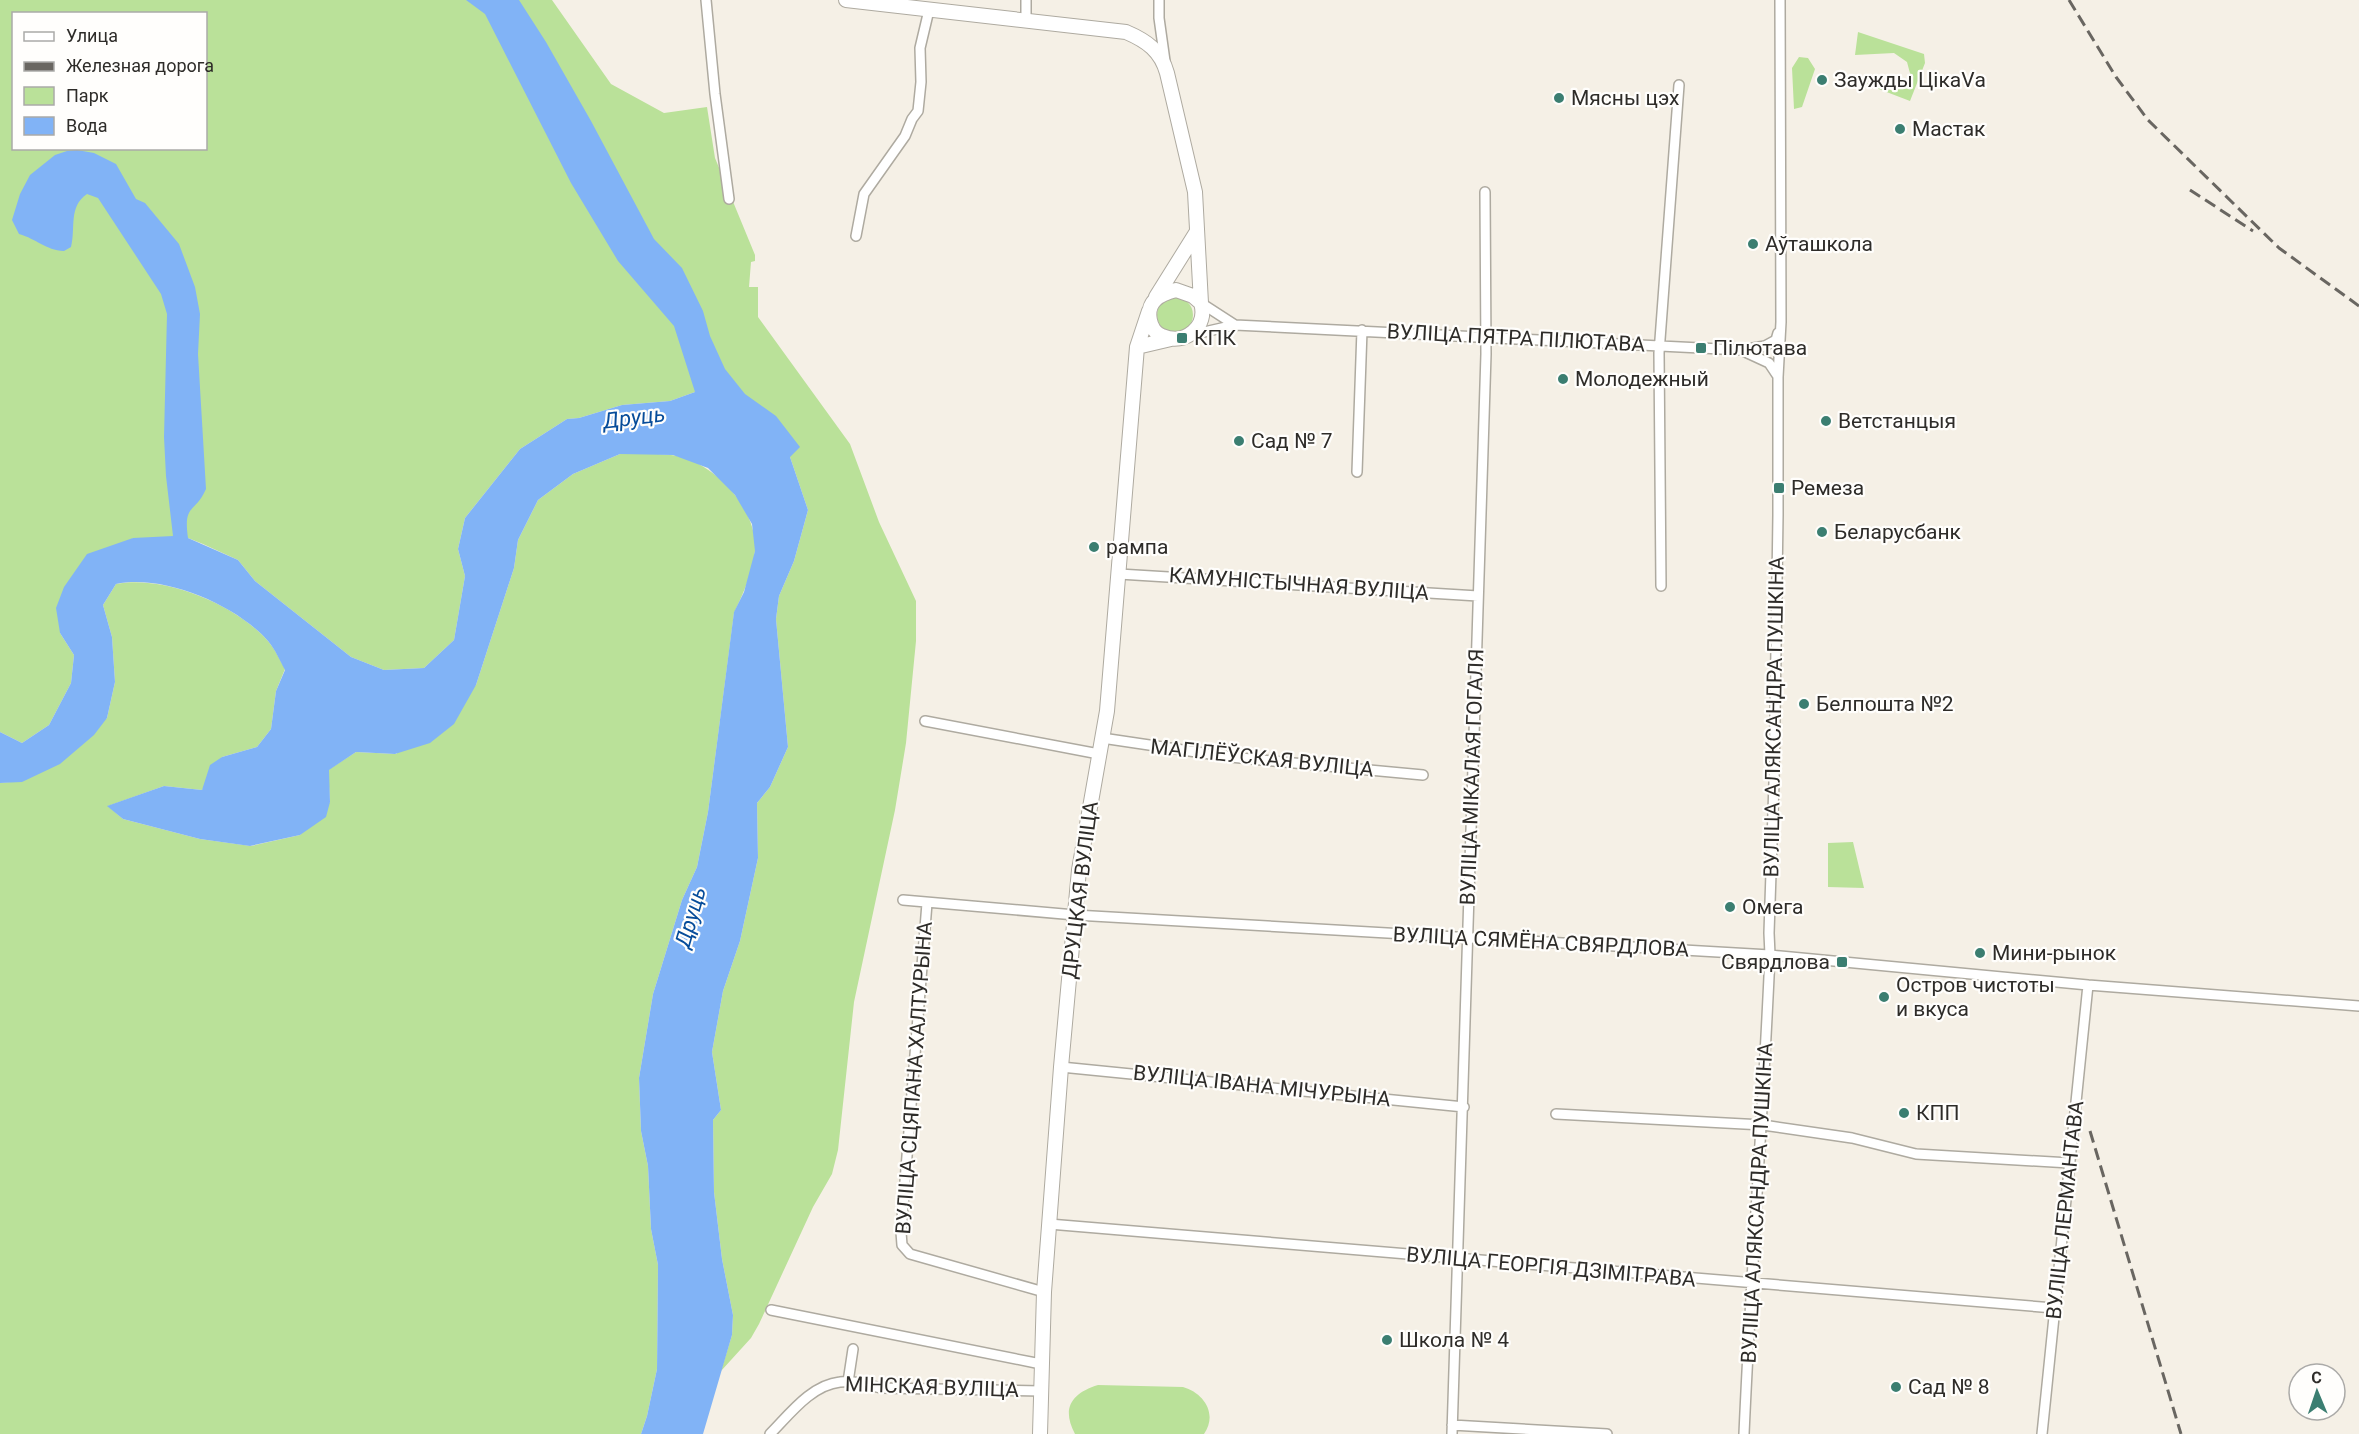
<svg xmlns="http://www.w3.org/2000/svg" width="2359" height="1434" viewBox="0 0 2359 1434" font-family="Roboto,sans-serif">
<rect width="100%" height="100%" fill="#f5f0e6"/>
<path fill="#bae199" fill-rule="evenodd" d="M0 0H552L611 84 664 113 707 107 715 158 755 255V261L751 262 749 287H758V317L850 444 879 522 916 601V641L906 743 895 810 854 1002 838 1150 832 1174 813 1207 759 1324 751 1338 721 1371 732 1335 733 1315 722 1259 714 1192 713 1120 721 1110 712 1052 723 991 740 941 758 858 757 803 770 787 788 747 776 619 779 596 794 561 808 510 790 457 695 392 670 401 622 405 579 418 567 419 520 449 465 518 458 549 465 576 454 640 424 668 384 670 351 657 255 581 238 560 203 544 188 538H133L60 633 74 655 71 683 49 725 22 743 0 732ZM14 14H206V148H14Z
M1858 32 1924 54 1925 63 1910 101 1850 78 1894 91 1907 84 1911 77 1907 62 1894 53 1855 55Z
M1799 57 1808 58 1815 69 1802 107 1794 109 1792 68Z
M1157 315a18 18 0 1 1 36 0a18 18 0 1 1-36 0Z
M620 454C637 454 654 453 671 455 713 460 758 508 755 551 753 572 743 594 734 613L708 812 697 867 682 900 653 994 639 1078 641 1131 648 1166 651 1229 658 1265 657 1369 647 1416 641 1434H0V783L22 781 107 718 115 682 112 637 103 605 116 584C164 575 235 604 268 641 275 649 280 660 285 669L276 691 271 729 257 747 222 757 202 790 164 786 108 806 123 819 200 839 251 846 300 835 330 802 328 770 356 752 396 754 476 685 514 568 518 540 538 500 573 474Z
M1853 842 1864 888 1828 887V843Z
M1098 1385 1183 1387C1204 1393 1218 1414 1204 1434H1075C1061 1408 1072 1393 1098 1385Z"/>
<path fill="#81b3f6" d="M466 0H519L546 42 591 121 654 239 682 268 703 311 710 336 725 369 745 394 776 416 800 447 790 457 808 510 794 561 779 596 776 619 788 747 770 787 757 803 758 858 740 941 723 991 712 1052 721 1110 713 1120 714 1192 722 1259 733 1315 732 1335 703 1434H641L647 1416 657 1369 658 1265 651 1229 648 1166 641 1131 639 1078 653 994 682 900 697 867 708 812 734 612 744 592 755 551 752 524 735 495 708 468 673 455 620 454 573 474 538 500 518 540 514 568 476 685 454 724 430 743 395 754 356 752 329 770 330 802 326 817 300 835 250 846 200 839 123 819 107 806 164 786 202 790 210 765 222 757 257 747 271 729 276 691 285 670C280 661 275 649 268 641 236 605 164 574 116 584L103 605 112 637 115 682 107 718 94 735 60 764 22 782 0 783V732L22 743 49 725 71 683 74 655 60 633 56 608 64 587 87 554 133 538 173 536 166 476 164 437 167 314 161 294 98 198 87 194C68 207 76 228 71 247L64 251C45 250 37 239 19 234L12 220 20 194 30 175 55 155 67 151 77 150 94 153 116 164 136 199 145 203 179 244 195 287 200 314 198 354 206 489C195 514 183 503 188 538L238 560 255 581 351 657 384 670 424 668 454 640 465 576 458 549 465 518 520 449 567 419 579 418 622 405 670 401 695 392 674 326 618 261 571 183 485 14Z"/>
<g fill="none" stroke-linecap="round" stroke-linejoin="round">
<g stroke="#aeaaa0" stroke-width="12">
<path id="minor" d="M706 0 715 94 729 199
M1159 0V18L1165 61
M1026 20V0
M856 236 864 194 905 136 912 119 918 111 921 82 920 48 929 10
M1201 303 1235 325
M1191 335 1235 325 1741 350 1765 346 1776 340 1778 333
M1743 351 1769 363 1777 375
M1357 472 1362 330
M1119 574 1478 596
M1661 586 1659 353 1679 85
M925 721 1099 754
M1102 738 1230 757 1423 775
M903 900 1075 915 1770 955 2088 985 2359 1006
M927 903 901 1232 902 1245 910 1254 1044 1292
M1061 1067 1464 1107
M1556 1114 1763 1125 1852 1138 1916 1154 2070 1163
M1049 1224 2054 1308
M771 1310 1041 1364
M848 1382 853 1349
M1452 1425 1607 1434
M770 1434C789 1415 811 1385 840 1382 854 1380 868 1385 881 1388L1041 1391
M1452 1434 1486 354 1485 192
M1744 1434C1751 1274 1763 1115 1770 955L1769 933 1774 782 1778 515V377L1781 322 1780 0
M2042 1434 2088 985"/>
</g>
<g stroke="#aeaaa0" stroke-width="16">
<path id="secondary" d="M846 0 1126 32C1147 41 1161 51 1167 73L1195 192 1201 303
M1176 290 1193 296 1201 303C1208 326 1186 346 1162 336 1149 331 1145 310 1155 300 1161 294 1168 292 1176 290Z
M1156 297 1196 233
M1137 347 1171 339
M1040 1434 1044 1292 1061 1067 1079 870 1107 711 1137 347 1149 311"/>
</g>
<use href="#minor" stroke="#fff" stroke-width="9"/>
<use href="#secondary" stroke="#fff" stroke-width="14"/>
<path stroke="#696661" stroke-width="3" stroke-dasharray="12 6" stroke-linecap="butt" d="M2069 0 2116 77 2148 120 2279 248 2359 306
M2190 190 2253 231
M2090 1131 2181 1434"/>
</g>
<g fill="#3b7e71" stroke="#fffefc" stroke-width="2">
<circle cx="1822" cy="80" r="6"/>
<circle cx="1559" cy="98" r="6"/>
<circle cx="1900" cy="129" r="6"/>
<circle cx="1753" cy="244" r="6"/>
<rect x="1176" y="332" width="12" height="12" rx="3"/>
<rect x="1695" y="342" width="12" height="12" rx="3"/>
<circle cx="1563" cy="379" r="6"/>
<circle cx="1826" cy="421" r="6"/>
<circle cx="1239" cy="441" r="6"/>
<rect x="1773" y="482" width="12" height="12" rx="3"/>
<circle cx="1822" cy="532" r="6"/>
<circle cx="1094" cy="547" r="6"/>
<circle cx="1804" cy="704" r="6"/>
<circle cx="1730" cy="907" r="6"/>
<circle cx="1980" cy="953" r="6"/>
<rect x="1836" y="956" width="12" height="12" rx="3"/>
<circle cx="1884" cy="997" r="6"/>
<circle cx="1904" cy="1113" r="6"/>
<circle cx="1387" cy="1340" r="6"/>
<circle cx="1896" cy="1387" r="6"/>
</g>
<g text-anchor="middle" stroke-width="4.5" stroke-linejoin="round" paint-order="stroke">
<g font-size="21" fill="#2e2c29" stroke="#fffefc" text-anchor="start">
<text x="1834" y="87">Заужды ЦікаVа</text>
<text x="1571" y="105">Мясны цэх</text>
<text x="1912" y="136">Мастак</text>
<text x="1765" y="251">Аўташкола</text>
<text x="1194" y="345">КПК</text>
<text x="1713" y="355">Пілютава</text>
<text x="1575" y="386">Молодежный</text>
<text x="1838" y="428">Ветстанцыя</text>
<text x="1251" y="448">Сад № 7</text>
<text x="1791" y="495">Ремеза</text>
<text x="1834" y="539">Беларусбанк</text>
<text x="1106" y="554">рампа</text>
<text x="1816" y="711">Белпошта №2</text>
<text x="1742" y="914">Омега</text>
<text x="1992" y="960">Мини-рынок</text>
<text x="1830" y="969" text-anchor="end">Свярдлова</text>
<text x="1896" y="992">Остров чистоты<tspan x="1896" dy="24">и вкуса</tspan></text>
<text x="1916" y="1120">КПП</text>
<text x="1399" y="1347">Школа № 4</text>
<text x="1908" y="1394">Сад № 8</text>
</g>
<g font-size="21" fill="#2e2c29" stroke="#fffefc">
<text transform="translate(1516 338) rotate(3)" y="7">ВУЛІЦА ПЯТРА ПІЛЮТАВА</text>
<text transform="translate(1299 584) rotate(4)" y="7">КАМУНІСТЫЧНАЯ ВУЛІЦА</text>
<text transform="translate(1774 717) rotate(-89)" y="7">ВУЛІЦА АЛЯКСАНДРА ПУШКІНА</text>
<text transform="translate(1262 758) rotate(6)" y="7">МАГІЛЁЎСКАЯ ВУЛІЦА</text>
<text transform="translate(1472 777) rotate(-88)" y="7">ВУЛІЦА МІКАЛАЯ ГОГАЛЯ</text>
<text transform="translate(1080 890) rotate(-83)" y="7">ДРУЦКАЯ ВУЛІЦА</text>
<text transform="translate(1541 942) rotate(3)" y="7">ВУЛІЦА СЯМЁНА СВЯРДЛОВА</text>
<text transform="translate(914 1078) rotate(-86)" y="7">ВУЛІЦА СЦЯПАНА ХАЛТУРЫНА</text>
<text transform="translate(1262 1086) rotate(6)" y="7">ВУЛІЦА ІВАНА МІЧУРЫНА</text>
<text transform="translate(1757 1203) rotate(-87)" y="7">ВУЛІЦА АЛЯКСАНДРА ПУШКІНА</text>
<text transform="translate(2065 1210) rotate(-84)" y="7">ВУЛІЦА ЛЕРМАНТАВА</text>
<text transform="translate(1551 1267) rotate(5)" y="7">ВУЛІЦА ГЕОРГІЯ ДЗІМІТРАВА</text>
<text transform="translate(932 1387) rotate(2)" y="7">МІНСКАЯ ВУЛІЦА</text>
</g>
<g font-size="22" font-style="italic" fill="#064c9a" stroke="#fffefc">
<text transform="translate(634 417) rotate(-7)" y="8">Друць</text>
<text transform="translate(690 917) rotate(-74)" y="8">Друць</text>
</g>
</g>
<rect x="12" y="12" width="195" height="138" fill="#fffefc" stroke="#abaaa8" stroke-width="1.5"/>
<rect x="24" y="32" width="30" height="9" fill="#ffffff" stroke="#abaaa8" stroke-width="1.5"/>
<text x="66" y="42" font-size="18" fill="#2e2c29">Улица</text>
<rect x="24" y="62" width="30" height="9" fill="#696661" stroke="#abaaa8" stroke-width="1.5"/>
<text x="66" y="72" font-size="18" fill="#2e2c29">Железная дорога</text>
<rect x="24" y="87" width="30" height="18" fill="#bae199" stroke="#abaaa8" stroke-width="1.5"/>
<text x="66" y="102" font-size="18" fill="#2e2c29">Парк</text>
<rect x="24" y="117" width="30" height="18" fill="#81b3f6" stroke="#abaaa8" stroke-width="1.5"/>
<text x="66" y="132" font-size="18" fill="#2e2c29">Вода</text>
<g transform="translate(2317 1392) rotate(358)"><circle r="28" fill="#fffefc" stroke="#abaaa8" stroke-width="1.5"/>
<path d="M0-4.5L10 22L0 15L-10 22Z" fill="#3b7e71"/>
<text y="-9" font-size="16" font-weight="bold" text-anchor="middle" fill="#2e2c29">С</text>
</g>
</svg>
